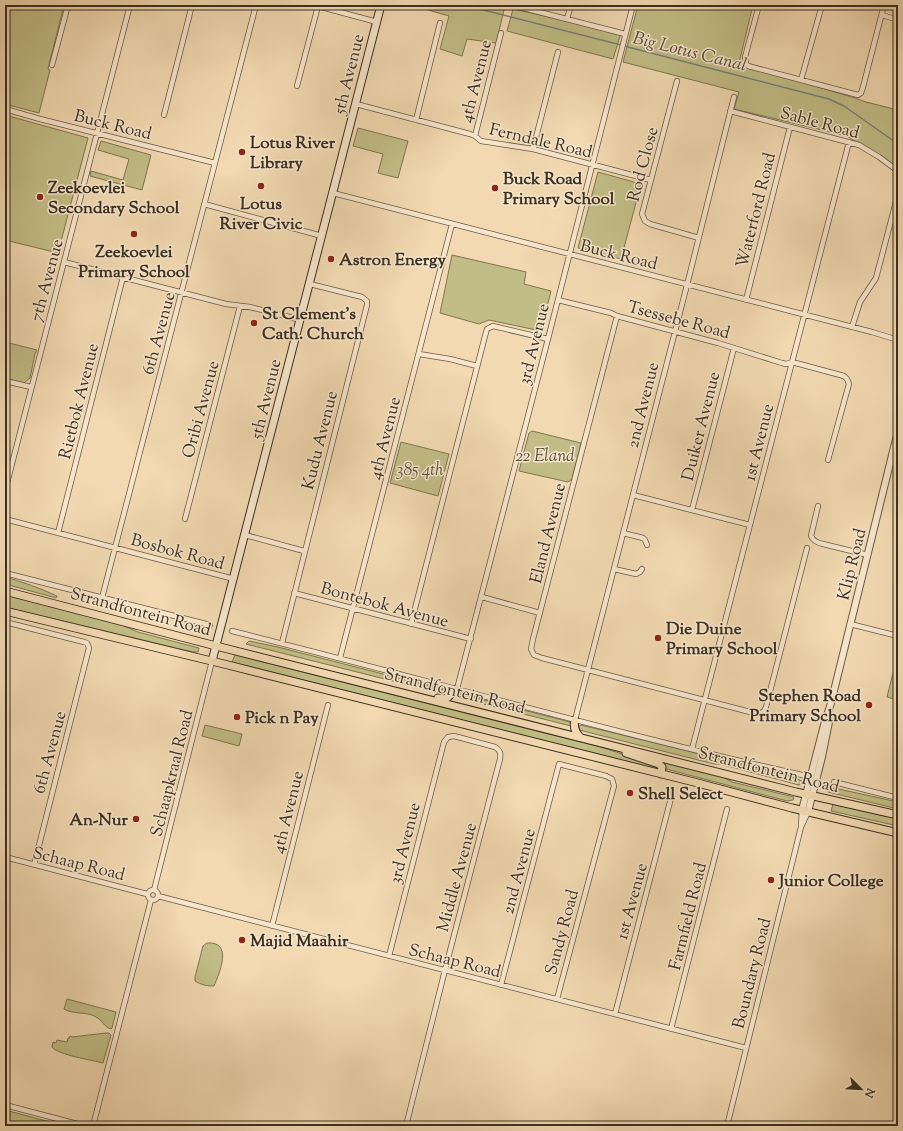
<svg xmlns="http://www.w3.org/2000/svg" width="903" height="1131" viewBox="0 0 903 1131" font-family="'Sorts Mill Goudy',serif">
<rect width="100%" height="100%" fill="#f2d9b1"/>
<filter id="stains"><feTurbulence type="fractalNoise" baseFrequency=".005" numOctaves="4"/><feColorMatrix values="0 0 0 0 .2 0 0 0 0 .09 0 0 0 0 .02 0 0 0 .5 -.17"/></filter>
<radialGradient id="worn" r=".72"><stop offset=".6" stop-color="#630" stop-opacity="0"/><stop offset="1" stop-color="#630" stop-opacity=".3"/></radialGradient>
<path fill="#c2bd86" stroke="#7e7654" d="M5 5H64L48 69 50 70 39 113 5 104Z
M411 5H501L505 6 496 43 467 39 462 56 440 49 449 16Z
M638 5H753L739 63 855 98 866 102 898 110V169L847 136 734 109 739 92 623 62Z
M513 9 621 33 613 59 507 31Z
M5 115 88 138 58 253 5 240Z
M358 128 408 141 398 178 378 173 383 154 353 146Z
M101 141 151 155 142 190 90 176 91 171 123 180 129 159 98 150Z
M598 172 641 184 621 259 578 248Z
M452 255 526 272 524 284 551 291 541 331 489 320 479 324 440 313Z
M5 342 37 350 35 354 30 378 24 383 5 378Z
M532 431 581 443 572 479 568 482 519 471 529 433Z
M401 442 449 454 438 496 390 483Z
M5 577C23 582 40 588 57 596L56 598 5 584Z
M5 595 117 623 138 632 199 648 198 652H193L5 607Z
M249 641 278 647 570 722 571 726 246 644Z
M235 655 598 746 655 765 657 769 232 662Z
M894 669 898 670 897 700 887 697Z
M205 725 242 734 239 746 202 736Z
M581 725 787 775 802 781V783L799 785 720 764H714L583 731 580 730 579 726Z
M658 759 723 777 732 782 794 797 793 800 787 801 666 769 665 765Z
M829 788 832 789 834 788 898 802V809L828 792V789Z
M833 804 898 819V826L831 811Z
M207 943C233 941 220 972 214 986 207 986 201 985 195 981V977L203 946Z
M67 999 116 1012 112 1028 111 1029C104 1027 102 1020 96 1017 86 1011 74 1015 64 1009Z
M106 1033H109L111 1035 103 1063C92 1060 58 1055 52 1047L53 1042 56 1043 57 1040 67 1042 68 1038H69L70 1036 72 1037Z
M5 1110 65 1126H5Z"/>
<g fill="none" stroke-linecap="round" stroke-linejoin="round">
<path stroke="#78817b" stroke-width="1.5" d="M464 5 621 45
M624 46 829 99 844 106 898 144"/>
<g stroke="#695a45" stroke-width="6">
<path id="minor" d="M314 5 377 22
M512 5 625 34
M759 5 745 57 746 64 748 66 858 95 861 93 863 87 884 5
M882 15 898 20
M567 19 571 5
M52 65 68 5
M801 80 822 5
M677 81 642 214 645 221 650 224 699 238
M297 86 318 6
M356 104 470 134 475 136 481 141 533 149 651 180
M5 109 40 119 215 163
M730 111 859 145 879 157 898 171
M164 115 192 5
M416 120 440 23
M475 136 501 33
M533 149 558 52
M333 193 872 332 898 340
M204 204 322 236
M64 262 226 304 250 307 301 320
M558 300 611 313 617 316 718 343 782 363 786 364 792 362 844 376 847 379 849 384 828 460
M746 300 790 127
M617 316 533 639 531 649 534 655 542 658 754 713H761L764 711 766 707 807 548
M852 327 860 302 876 278 898 194
M419 354 450 359 477 366
M5 381 31 387
M5 491 130 5
M633 495 750 525
M818 506 811 536C813 541 818 543 823 544L868 555
M692 510 734 348
M5 519 234 579
M185 519 240 306
M58 533 123 277
M623 533 643 538 645 540 647 545
M245 535 304 551
M614 569 636 574 640 572 642 569
M5 573 210 625
M294 593 471 639
M482 597 540 613
M102 598 256 5
M5 622 84 642 87 643 89 648 34 865
M411 624 485 336 487 329 493 326 548 339
M850 624 898 636
M232 631C425 679 616 734 811 777
M282 643 367 305V301L362 297 310 284
M340 658 452 224
M457 689 548 339 633 5
M575 720 687 285 734 97
M692 749 849 142
M834 782 898 798
M801 826 802 810
M5 857 147 894
M148 895a5 5 0 1 1 10 0a5 5 0 1 1-10 0Z
M154 890 212 661
M158 896 746 1048
M272 926 328 705
M389 956 444 742 448 737 454 736 495 747C500 750 501 753 500 759L445 970 406 1126
M501 985 559 764 606 776 612 779 614 786 557 999
M615 1014 672 794
M671 1029 727 809
M5 1105 85 1126
M93 1126 151 900
M727 1126 801 827 808 812"/>
</g>
<g stroke="#695a45" stroke-width="8">
<path id="tertiary" d="M802 810 824 725 831 703 898 431
M808 812 822 757 830 717"/>
</g>
<g stroke="#3b3021" stroke-width="9">
<path id="secondary" d="M212 661 381 5"/>
</g>
<g stroke="#3b3021" stroke-width="9">
<path id="primary" d="M5 591 216 646 796 792 898 815
M5 611 228 665 694 782 792 808 898 833
M438 698 446 699 457 689
M575 720C573 727 575 732 580 737
M626 753 659 764 662 767 661 774"/>
</g>
<use href="#minor" stroke="#f7e6cc" stroke-width="4.5"/>
<use href="#tertiary" stroke="#f7e6cc" stroke-width="6"/>
<use href="#secondary" stroke="#f7e6cc" stroke-width="7"/>
<use href="#primary" stroke="#f2d9b1" stroke-width="7"/>
</g>
<g fill="#8f2418" stroke="#f7e6cc" stroke-width="1.5">
<circle cx="242" cy="152" r="4"/>
<circle cx="261" cy="186" r="4"/>
<circle cx="495" cy="188" r="4"/>
<circle cx="40" cy="197" r="4"/>
<circle cx="134" cy="234" r="4"/>
<circle cx="331" cy="259" r="4"/>
<circle cx="254" cy="323" r="4"/>
<circle cx="658" cy="638" r="4"/>
<circle cx="869" cy="705" r="4"/>
<circle cx="237" cy="717" r="4"/>
<circle cx="630" cy="793" r="4"/>
<circle cx="136" cy="819" r="4"/>
<circle cx="771" cy="880" r="4"/>
<circle cx="242" cy="940" r="4"/>
</g>
<g text-anchor="middle" stroke-width="3" stroke-linejoin="round" paint-order="stroke">
<g font-size="17" fill="#3b3021" stroke="#f7e6cc">
<text transform="translate(348 74) rotate(-76)" y="6">5th Avenue</text>
<text transform="translate(475 81) rotate(-76)" y="6">4th Avenue</text>
<text transform="translate(820 122) rotate(15)" y="6">Sable Road</text>
<text transform="translate(113 124) rotate(14)" y="6">Buck Road</text>
<text transform="translate(541 140) rotate(13)" y="6">Ferndale Road</text>
<text transform="translate(642 164) rotate(-75)" y="6">Rod Close</text>
<text transform="translate(755 210) rotate(-76)" y="6">Waterford Road</text>
<text transform="translate(619 254) rotate(14)" y="6">Buck Road</text>
<text transform="translate(46 280) rotate(-75)" y="6">7th Avenue</text>
<text transform="translate(679 319) rotate(15)" y="6">Tsessebe Road</text>
<text transform="translate(158 333) rotate(-75)" y="6">6th Avenue</text>
<text transform="translate(533 344) rotate(-76)" y="6">3rd Avenue</text>
<text transform="translate(265 399) rotate(-76)" y="6">5th Avenue</text>
<text transform="translate(78 401) rotate(-76)" y="6">Rietbok Avenue</text>
<text transform="translate(642 405) rotate(-76)" y="6">2nd Avenue</text>
<text transform="translate(200 409) rotate(-75)" y="6">Oribi Avenue</text>
<text transform="translate(700 426) rotate(-76)" y="6">Duiker Avenue</text>
<text transform="translate(384 438) rotate(-76)" y="6">4th Avenue</text>
<text transform="translate(319 440) rotate(-76)" y="6">Kudu Avenue</text>
<text transform="translate(758 442) rotate(-76)" y="6">1st Avenue</text>
<text transform="translate(547 533) rotate(-76)" y="6">Eland Avenue</text>
<text transform="translate(178 551) rotate(15)" y="6">Bosbok Road</text>
<text transform="translate(851 564) rotate(-76)" y="6">Klip Road</text>
<text transform="translate(385 604) rotate(15)" y="6">Bontebok Avenue</text>
<text transform="translate(141 611) rotate(15)" y="6">Strandfontein Road</text>
<text transform="translate(455 690) rotate(14)" y="6">Strandfontein Road</text>
<text transform="translate(49 752) rotate(-75)" y="6">6th Avenue</text>
<text transform="translate(769 769) rotate(14)" y="6">Strandfontein Road</text>
<text transform="translate(171 773) rotate(-76)" y="6">Schaapkraal Road</text>
<text transform="translate(287 812) rotate(-76)" y="6">4th Avenue</text>
<text transform="translate(404 843) rotate(-76)" y="6">3rd Avenue</text>
<text transform="translate(79 863) rotate(14)" y="6">Schaap Road</text>
<text transform="translate(518 871) rotate(-75)" y="6">2nd Avenue</text>
<text transform="translate(456 877) rotate(-75)" y="6">Middle Avenue</text>
<text transform="translate(631 901) rotate(-75)" y="6">1st Avenue</text>
<text transform="translate(687 916) rotate(-76)" y="6">Farmfield Road</text>
<text transform="translate(561 932) rotate(-75)" y="6">Sandy Road</text>
<text transform="translate(455 960) rotate(14)" y="6">Schaap Road</text>
<text transform="translate(751 973) rotate(-76)" y="6">Boundary Road</text>
</g>
<g font-size="17" font-weight="bold" fill="#3b3021" stroke="#f7e6cc" text-anchor="start">
<text x="250" y="148">Lotus River<tspan x="250" dy="20">Library</tspan></text>
<text x="503" y="184">Buck Road<tspan x="503" dy="20">Primary School</tspan></text>
<text x="48" y="193">Zeekoevlei<tspan x="48" dy="20">Secondary School</tspan></text>
<text x="261" y="209" text-anchor="middle">Lotus<tspan x="261" dy="20">River Civic</tspan></text>
<text x="134" y="257" text-anchor="middle">Zeekoevlei<tspan x="134" dy="20">Primary School</tspan></text>
<text x="339" y="265">Astron Energy</text>
<text x="262" y="319">St Clement's<tspan x="262" dy="20">Cath. Church</tspan></text>
<text x="666" y="634">Die Duine<tspan x="666" dy="20">Primary School</tspan></text>
<text x="861" y="701" text-anchor="end">Stephen Road<tspan x="861" dy="20">Primary School</tspan></text>
<text x="245" y="723">Pick n Pay</text>
<text x="638" y="799">Shell Select</text>
<text x="128" y="825" text-anchor="end">An-Nur</text>
<text x="779" y="886">Junior College</text>
<text x="250" y="946">Majid Maahir</text>
</g>
<g font-size="17" font-style="italic" fill="#564c35" stroke="#f7e6cc">
<text x="545" y="461">22 Eland</text>
<text x="420" y="475">385 4th</text>
</g>
<g font-size="18" font-style="italic" fill="#4f4b3f" stroke="#f7e6cc">
<text transform="translate(690 51) rotate(14)" y="6">Big Lotus Canal</text>
</g>
</g>
<rect width="903" height="1131" fill="none" stroke="#f2d9b1" stroke-width="20"/>
<rect x="6" y="6" width="891" height="1119" fill="none" stroke="#3b3021" stroke-width="2"/>
<rect x="10" y="10" width="883" height="1111" fill="none" stroke="#3b3021"/>
<g transform="translate(861 1089) rotate(114)" stroke="#f7e6cc" stroke-width="3" paint-order="stroke">
<path d="M0-3L7 15L0 10L-7 15Z" fill="#3b3021"/>
<text y="-6" font-size="11" font-weight="bold" text-anchor="middle" fill="#3b3021">N</text>
</g>
<rect width="100%" height="100%" filter="url(#stains)"/>
<rect width="100%" height="100%" fill="url(#worn)"/>
</svg>
